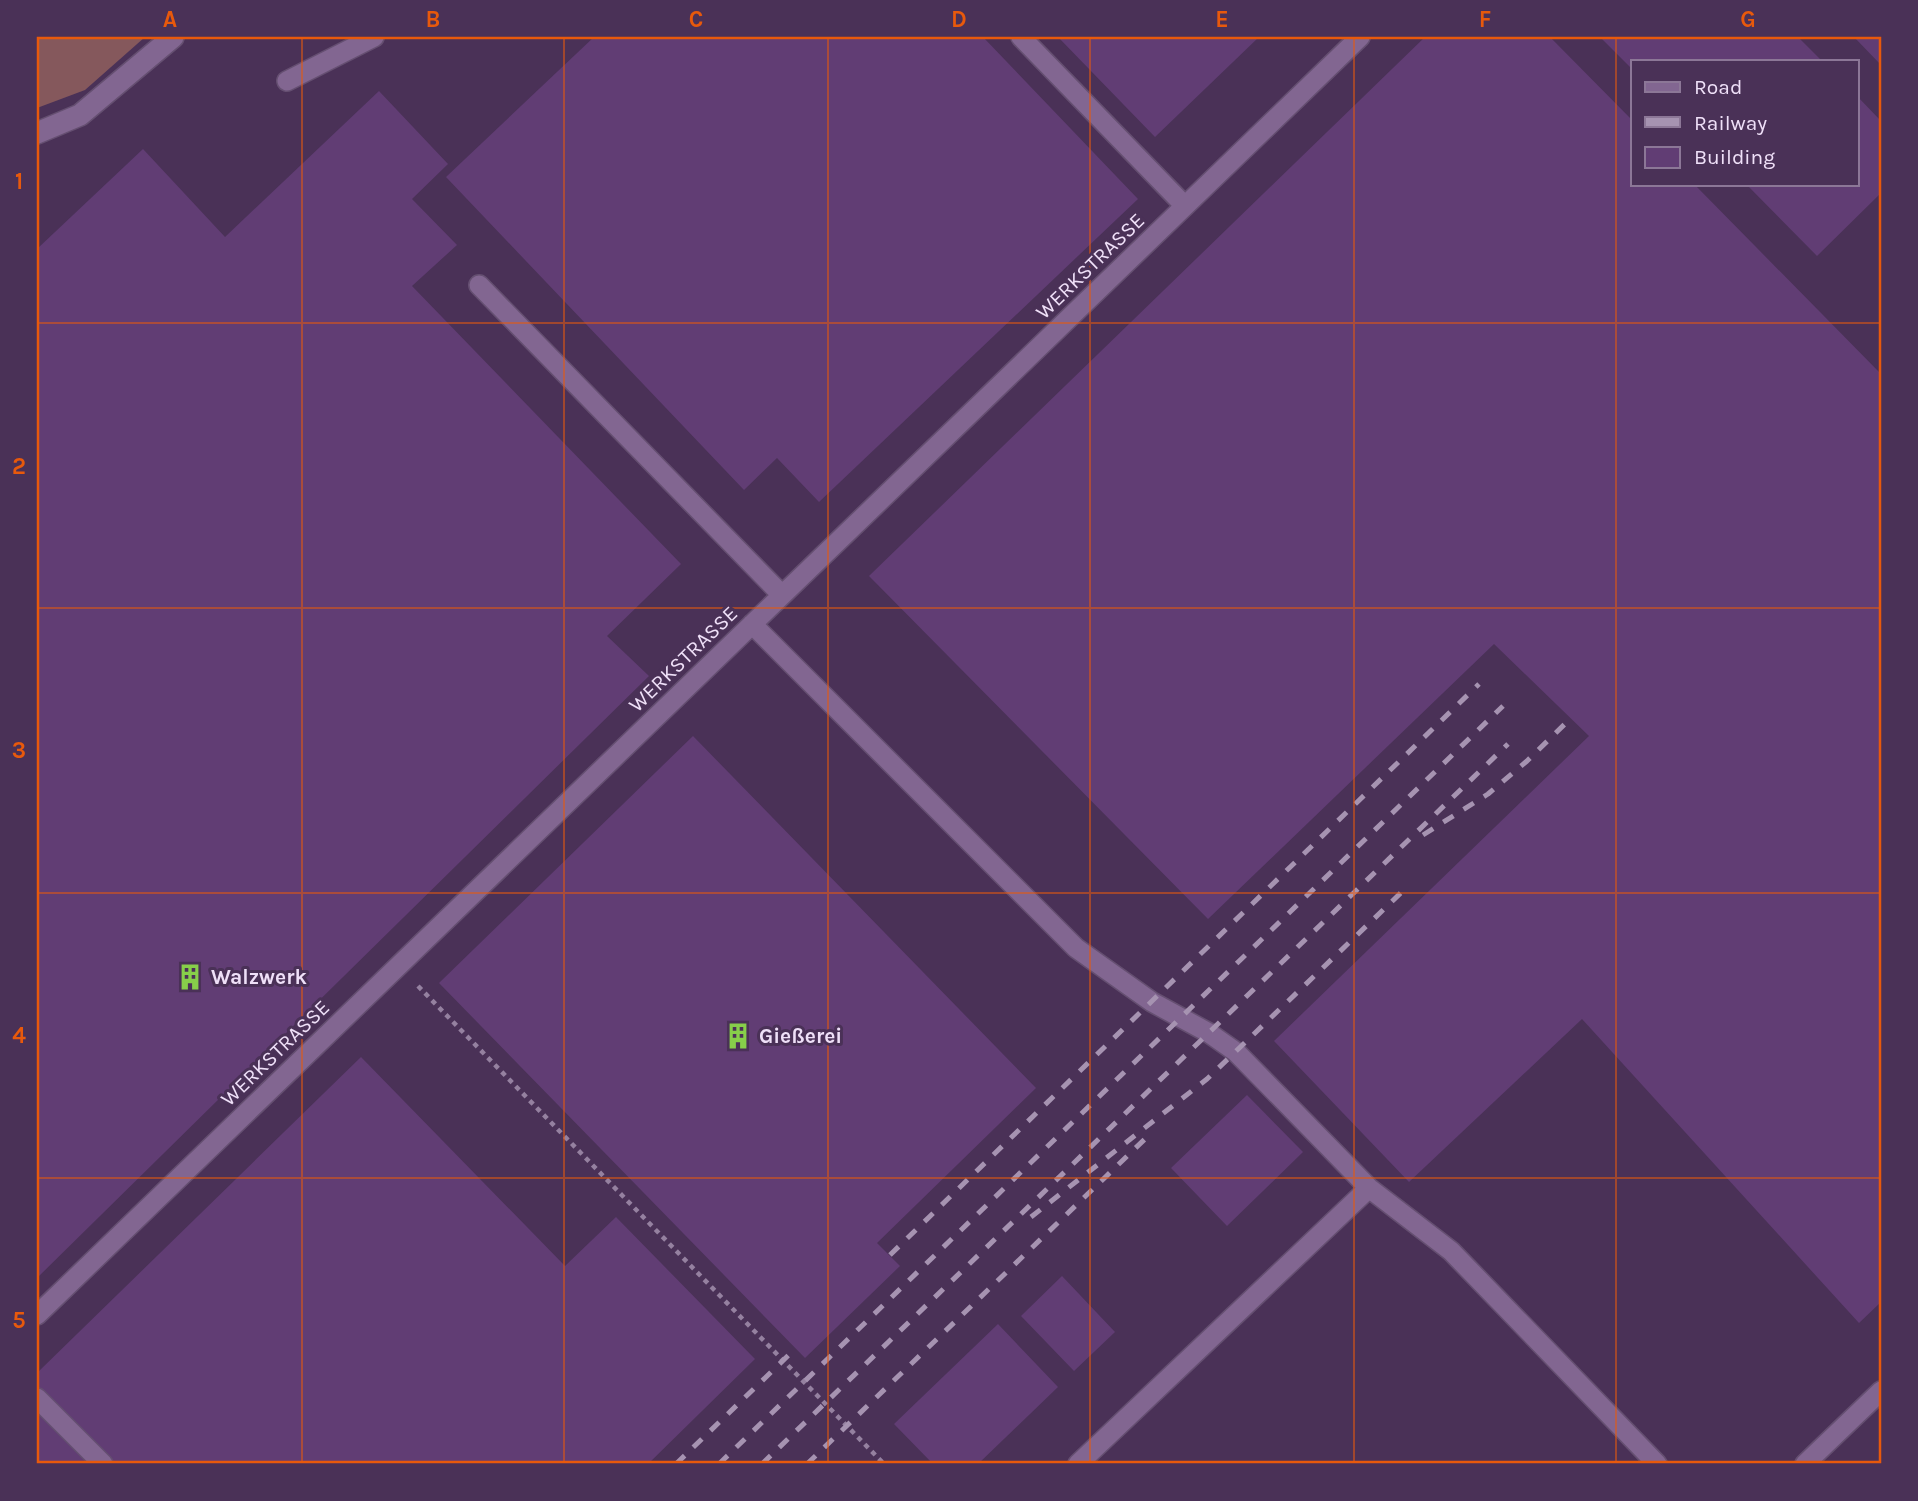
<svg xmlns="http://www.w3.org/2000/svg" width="1918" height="1501" viewBox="0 0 1918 1501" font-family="Karla,sans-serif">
<rect width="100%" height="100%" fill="#4a3157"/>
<path fill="#85585c" d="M37 37H145L85 90 37 108Z"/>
<path fill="#613d74" d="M594 37H983L1138 199 819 502 777 458 744 490 446 177Z
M1058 37H1259L1155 137Z
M1425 37H1550L1633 121V184H1694L1881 374V1302L1859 1323 1582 1019 1409 1182 1274 1041 1589 736 1494 644 1208 919 869 576Z
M1600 37H1798L1822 61H1633V70Z
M1854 37H1881V65Z
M379 91 448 164 412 199 457 245 412 286 681 564 607 636 649 676 37 1278V249L143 149 225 237Z
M1857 96 1881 121V193L1817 256 1746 184H1857Z
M693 736 1036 1088 877 1243 900 1266 805 1358 439 983Z
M361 1057 565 1266 616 1217 755 1359 648 1464H37V1373Z
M1247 1095 1303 1152 1227 1226 1171 1168Z
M1062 1276 1115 1332 1074 1371 1021 1316Z
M998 1324 1058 1387 978 1464H933L894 1424Z"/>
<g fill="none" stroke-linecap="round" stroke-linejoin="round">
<g stroke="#654f71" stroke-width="22">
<path id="lane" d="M1021 37 1185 206
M287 81 374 37
M479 285 782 595
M752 624 1076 948 1152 1002 1209 1033 1236 1052 1369 1188 1451 1251 1657 1464
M37 1315 1360 37
M37 1398 103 1464
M1078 1464 1369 1188
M1805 1464 1881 1391"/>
</g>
<g stroke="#654f71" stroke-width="24">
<path id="street" d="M37 133 80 115 173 37"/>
</g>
<path stroke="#9581a0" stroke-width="4.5" stroke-dasharray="5 5" stroke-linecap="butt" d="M418 986 884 1464"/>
<use href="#lane" stroke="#826691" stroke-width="19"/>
<use href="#street" stroke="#826691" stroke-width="21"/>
<path stroke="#a693b1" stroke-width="5" stroke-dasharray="12 12" stroke-linecap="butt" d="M1423 835 1488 794 1527 761 1571 718
M1031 1217 1207 1079 1407 887
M890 1255 1479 684
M676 1464 796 1348
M719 1464 1503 706
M762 1464 1508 744
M807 1464 1147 1137"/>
</g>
<path fill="none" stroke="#e8590c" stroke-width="2" stroke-opacity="0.55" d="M302 37V1464M564 37V1464M828 37V1464M1090 37V1464M1354 37V1464M1616 37V1464M37 323H1881M37 608H1881M37 893H1881M37 1178H1881"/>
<defs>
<g id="building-bare" transform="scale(2.1)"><path d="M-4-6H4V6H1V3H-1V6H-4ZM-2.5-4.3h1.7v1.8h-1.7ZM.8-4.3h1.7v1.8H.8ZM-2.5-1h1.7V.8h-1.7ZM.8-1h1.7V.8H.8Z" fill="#87cf4a" stroke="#4a3157" stroke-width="2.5" paint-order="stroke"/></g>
</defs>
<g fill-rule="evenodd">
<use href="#building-bare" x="190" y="977"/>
<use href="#building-bare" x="738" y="1036"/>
</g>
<g text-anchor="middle" stroke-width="6" stroke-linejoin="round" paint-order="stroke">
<g font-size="21" fill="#efe0f8" stroke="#4a3157">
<text transform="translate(1090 266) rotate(-44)" y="7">WERKSTRASSE</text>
<text transform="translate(683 659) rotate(-44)" y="7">WERKSTRASSE</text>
<text transform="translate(275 1053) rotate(-44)" y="7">WERKSTRASSE</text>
</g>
<g font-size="21" font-weight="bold" fill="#efe0f8" stroke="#4a3157" text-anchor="start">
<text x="211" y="984">Walzwerk</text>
<text x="759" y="1043">Gießerei</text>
</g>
</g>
<rect width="1918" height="1501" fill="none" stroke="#4a3157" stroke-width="77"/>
<rect x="1631" y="60" width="228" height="126" fill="#4a3157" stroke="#8c7797" stroke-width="2"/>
<rect x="1645" y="82" width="35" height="10" fill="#826691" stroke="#8c7797" stroke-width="2"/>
<text x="1694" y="94" font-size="21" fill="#efe0f8">Road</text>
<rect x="1645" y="117" width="35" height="10" fill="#a693b1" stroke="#8c7797" stroke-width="2"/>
<text x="1694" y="130" font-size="21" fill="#efe0f8">Railway</text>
<rect x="1645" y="147" width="35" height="21" fill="#613d74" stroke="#8c7797" stroke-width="2"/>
<text x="1694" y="164" font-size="21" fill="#efe0f8">Building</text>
<rect x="38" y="38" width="1842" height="1424" fill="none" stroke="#e8590c" stroke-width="2.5"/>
<g font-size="23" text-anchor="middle" font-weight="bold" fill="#e8590c">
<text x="170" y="27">A</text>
<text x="433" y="27">B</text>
<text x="696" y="27">C</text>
<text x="959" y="27">D</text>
<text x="1222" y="27">E</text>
<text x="1485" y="27">F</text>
<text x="1748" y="27">G</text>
<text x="19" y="189">1</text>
<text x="19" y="474">2</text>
<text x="19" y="758">3</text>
<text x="19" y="1043">4</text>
<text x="19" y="1328">5</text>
</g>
</svg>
